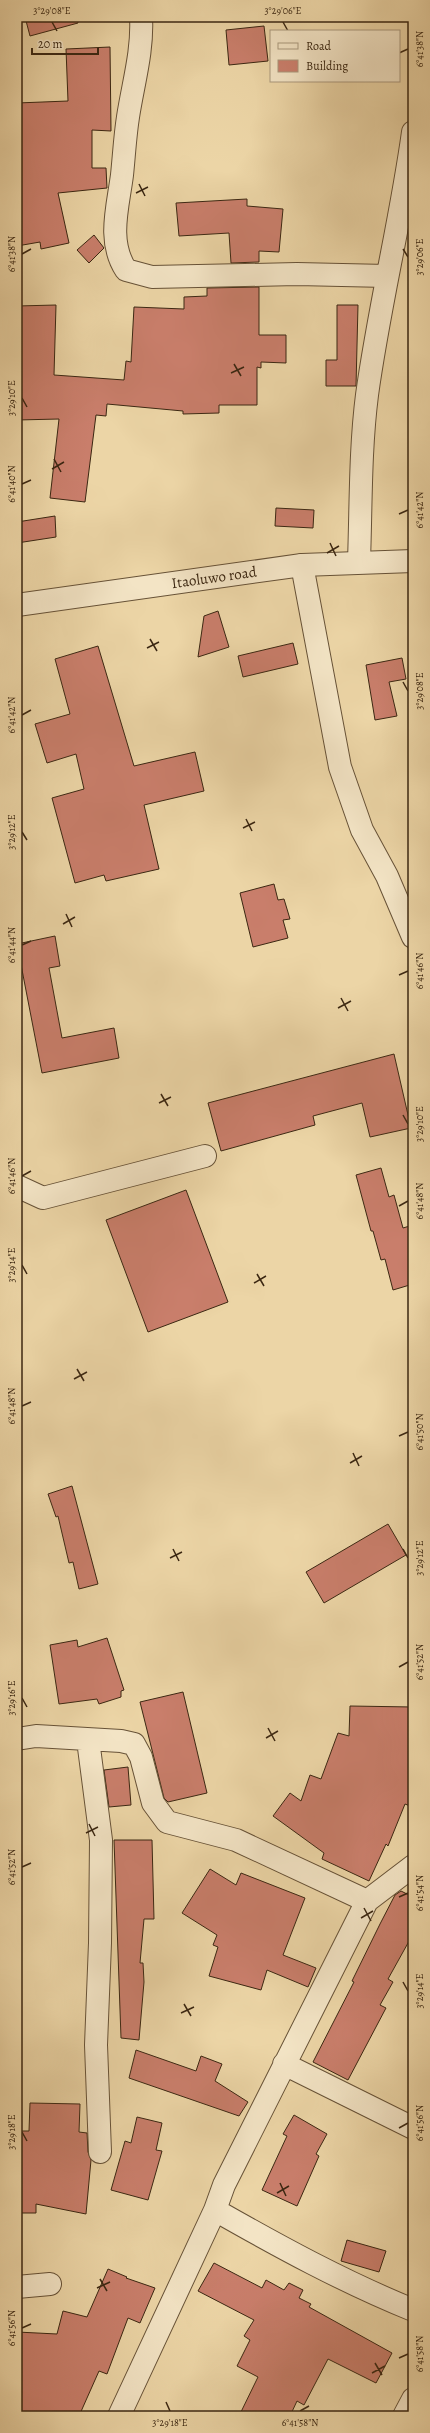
<svg xmlns="http://www.w3.org/2000/svg" width="430" height="2433" viewBox="0 0 430 2433" font-family="Alegreya,serif">
<rect width="100%" height="100%" fill="#ecd5a6"/>
<filter id="stains"><feTurbulence type="fractalNoise" baseFrequency=".005" numOctaves="4"/><feColorMatrix values="0 0 0 0 .2 0 0 0 0 .09 0 0 0 0 .02 0 0 0 .5 -.17"/></filter>
<radialGradient id="worn" r=".72"><stop offset=".6" stop-color="#630" stop-opacity="0"/><stop offset="1" stop-color="#630" stop-opacity=".3"/></radialGradient>
<path fill="#c97e6b" stroke="#3b2712" d="M25 17H77L78 23 30 36Z
M264 26 268 61 229 65 226 30Z
M110 47 111 131 92 130V168H106L107 188 58 193 69 243 41 249 40 242 17 246V103L68 101 66 49Z
M247 199V206L283 209 279 252 259 251V262L231 263 229 233 179 236 176 203Z
M94 235 104 248 89 263 77 250Z
M259 287V335H286V363L261 362V368L257 367V405H219V413L183 414V411L107 404 106 416 96 415 85 502 50 498 59 419 17 420V306L56 305 54 375 124 380 126 361 131 362 134 307 184 309V297L207 296V288Z
M337 305H358L356 386H326V360H337Z
M276 508 314 510 313 528 275 526Z
M55 516 56 537 17 543V522Z
M218 611 229 647 198 657 204 616Z
M293 643 298 664 243 677 238 656Z
M98 646 134 766 195 752 204 791 144 805 159 869 106 881 104 875 75 883 52 798 84 789 76 754 47 763 35 724 70 714 55 659Z
M402 658 406 679 389 682 397 716 375 720 366 665Z
M274 884 278 900 284 899 290 919 283 920 288 938 253 947 240 893Z
M55 936 60 966 49 968 62 1038 114 1028 119 1058 42 1073 17 944Z
M394 1054 411 1128 370 1137 362 1103 313 1116 315 1125 221 1151 208 1103Z
M381 1168 389 1197 394 1195 403 1228 413 1225V1284L393 1290 385 1259 381 1260 373 1231H371L356 1175Z
M186 1190 228 1302 148 1332 106 1220Z
M72 1486 98 1584 79 1589 73 1562 69 1563 58 1516 56 1517 48 1494Z
M388 1524 406 1555 324 1603 306 1572Z
M107 1638 124 1690 121 1691V1697L99 1704 97 1699 59 1704 50 1645 77 1640 78 1647Z
M183 1692 207 1793 168 1802 164 1798 140 1702Z
M350 1706 413 1707V1796L410 1806 405 1804 388 1846 386 1844 369 1881 322 1859 324 1853 273 1816 290 1793 301 1801 310 1775 321 1779 338 1733 349 1736Z
M128 1767 131 1805 109 1807 104 1770Z
M114 1840H152L154 1919H144L140 1963H143L144 1982 139 2040 121 2038Z
M210 1869 236 1885 241 1873 305 1898 283 1955 316 1968 308 1987 267 1970 261 1990 209 1976 218 1947 213 1945 217 1935 182 1913Z
M401 1891 413 1897V1934L388 1979 393 1982 380 2005 386 2008 348 2080 313 2062 354 1982 352 1981 380 1924 395 1895Z
M136 2050 196 2071 201 2056 222 2064 215 2081 248 2102 239 2116 129 2078Z
M30 2103 80 2104 79 2132 87 2133 88 2152 91 2160 86 2214 36 2204V2213H17V2160H20L21 2131H29Z
M294 2115 327 2134 316 2154 319 2156 297 2206 262 2190 287 2136 283 2134Z
M137 2117 162 2123 156 2150 162 2151 148 2200 111 2190 125 2141 131 2143Z
M347 2240 386 2251 379 2272 341 2261Z
M214 2263 262 2288 266 2280 284 2290 289 2283 303 2290 299 2298 311 2304 309 2307 392 2353 376 2383 328 2359 304 2405 297 2401 290 2416H239L258 2377 237 2366 250 2340 244 2336 254 2320 198 2291Z
M108 2269 127 2277 126 2278 155 2288 140 2323 128 2318 107 2374 99 2371 79 2416H17V2332L57 2334 63 2311 87 2317Z"/>
<g fill="none" stroke-linecap="round" stroke-linejoin="round">
<g stroke="#675237" stroke-width="24">
<path id="minor" d="M141 17C143 51 133 84 128 117 125 136 124 156 122 175 118 207 107 241 126 270L152 277 297 274 387 276
M359 561C361 506 360 450 367 395 379 307 401 220 413 132
M302 565 340 767 362 830 387 876 413 937
M17 1186 43 1198 205 1156
M17 1739 36 1736 121 1741 134 1744 141 1757 153 1803 167 1822 236 1840 367 1901
M88 1740 101 1840 100 1943 96 2045 100 2152
M284 2064 413 2128
M215 2210C280 2247 344 2282 413 2310
M17 2287 50 2284
M119 2416 215 2210 224 2185 367 1901 413 1866
M404 2416 413 2399"/>
</g>
<g stroke="#675237" stroke-width="24">
<g id="tertiary">
<path id="s1" d="M17 605 302 565 413 561"/>
</g>
</g>
<use href="#minor" stroke="#f3e4c5" stroke-width="22"/>
<use href="#tertiary" stroke="#f3e4c5" stroke-width="22"/>
</g>
<path fill="none" stroke="#3b2712" stroke-width="1.5" d="M52 22 57 31M283 22 288 31M399 53 408 49M139 184 145 196M136 193 148 187M403 249 408 257M22 254 31 249M234 364 241 376M231 373 244 367M22 398 27 407M54 459 61 472M52 469 64 462M22 484 31 480M399 514 408 510M330 543 336 556M327 553 339 546M150 639 157 651M147 648 159 642M403 682 408 691M22 715 31 710M246 819 252 831M243 828 255 822M22 832 27 840M66 914 72 927M63 924 75 917M22 945 31 941M399 975 408 971M341 998 348 1011M338 1008 351 1001M161 1094 168 1106M159 1103 171 1097M403 1115 408 1124M22 1176 31 1171M399 1206 408 1201M22 1265 27 1274M257 1274 264 1286M254 1283 266 1276M77 1369 84 1381M74 1379 87 1372M22 1406 31 1402M399 1436 408 1432M353 1453 359 1466M350 1463 362 1456M173 1549 179 1561M403 1549 408 1558M170 1558 182 1552M399 1667 408 1662M22 1698 27 1707M268 1728 275 1741M266 1738 278 1731M89 1824 95 1836M86 1833 98 1827M22 1867 31 1863M399 1897 408 1893M364 1908 371 1921M361 1918 373 1911M403 1982 408 1991M184 2004 191 2016M181 2013 194 2007M399 2128 408 2123M22 2132 27 2141M280 2183 286 2196M277 2193 289 2186M100 2279 107 2291M97 2288 110 2282M22 2328 31 2324M399 2358 408 2354M375 2363 382 2375M372 2373 385 2366M166 2402 170 2411M300 2411 309 2406"/>
<g text-anchor="middle" stroke-width="3.5" stroke-linejoin="round" paint-order="stroke">
<g font-size="15" fill="#3b2712" stroke="#f3e4c5">
<text dy="5" stroke="none"><textPath href="#s1" startOffset="199">Itaoluwo road</textPath></text>
</g>
</g>
<rect width="430" height="2433" fill="none" stroke="#ecd5a6" stroke-width="44"/>
<rect x="270" y="30" width="130" height="52" fill="#f3e4c5" stroke="#a9987d"/>
<rect x="278" y="43" width="20" height="6" fill="#f3e4c5" stroke="#a9987d"/>
<text x="306" y="50" font-size="12" fill="#3b2712">Road</text>
<rect x="278" y="60" width="20" height="12" fill="#c97e6b" stroke="#a9987d"/>
<text x="306" y="70" font-size="12" fill="#3b2712">Building</text>
<path d="M32 48v6h66v-6" fill="none" stroke="#3b2712" stroke-width="2"/>
<text x="38" y="48" font-size="12" fill="#3b2712" stroke="#f3e4c5" stroke-width="3" paint-order="stroke">20 m</text>
<rect x="22" y="22" width="386" height="2389" fill="none" stroke="#3b2712" stroke-width="1.5"/>
<g font-size="10" text-anchor="middle" fill="#3b2712">
<text x="52" y="14">3°29'08"E</text>
<text x="283" y="14">3°29'06"E</text>
<text transform="translate(419 49) rotate(-90)" y="4">6°41'38"N</text>
<text transform="translate(11 254) rotate(-90)" y="4">6°41'38"N</text>
<text transform="translate(419 257) rotate(-90)" y="4">3°29'06"E</text>
<text transform="translate(11 398) rotate(-90)" y="4">3°29'10"E</text>
<text transform="translate(11 484) rotate(-90)" y="4">6°41'40"N</text>
<text transform="translate(419 510) rotate(-90)" y="4">6°41'42"N</text>
<text transform="translate(419 691) rotate(-90)" y="4">3°29'08"E</text>
<text transform="translate(11 715) rotate(-90)" y="4">6°41'42"N</text>
<text transform="translate(11 832) rotate(-90)" y="4">3°29'12"E</text>
<text transform="translate(11 945) rotate(-90)" y="4">6°41'44"N</text>
<text transform="translate(419 971) rotate(-90)" y="4">6°41'46"N</text>
<text transform="translate(419 1124) rotate(-90)" y="4">3°29'10"E</text>
<text transform="translate(11 1176) rotate(-90)" y="4">6°41'46"N</text>
<text transform="translate(419 1201) rotate(-90)" y="4">6°41'48"N</text>
<text transform="translate(11 1265) rotate(-90)" y="4">3°29'14"E</text>
<text transform="translate(11 1406) rotate(-90)" y="4">6°41'48"N</text>
<text transform="translate(419 1432) rotate(-90)" y="4">6°41'50"N</text>
<text transform="translate(419 1558) rotate(-90)" y="4">3°29'12"E</text>
<text transform="translate(419 1662) rotate(-90)" y="4">6°41'52"N</text>
<text transform="translate(11 1698) rotate(-90)" y="4">3°29'16"E</text>
<text transform="translate(11 1867) rotate(-90)" y="4">6°41'52"N</text>
<text transform="translate(419 1893) rotate(-90)" y="4">6°41'54"N</text>
<text transform="translate(419 1991) rotate(-90)" y="4">3°29'14"E</text>
<text transform="translate(419 2123) rotate(-90)" y="4">6°41'56"N</text>
<text transform="translate(11 2132) rotate(-90)" y="4">3°29'18"E</text>
<text transform="translate(11 2328) rotate(-90)" y="4">6°41'56"N</text>
<text transform="translate(419 2354) rotate(-90)" y="4">6°41'58"N</text>
<text x="170" y="2426">3°29'18"E</text>
<text x="300" y="2426">6°41'58"N</text>
</g>
<rect width="100%" height="100%" filter="url(#stains)"/>
<rect width="100%" height="100%" fill="url(#worn)"/>
</svg>
